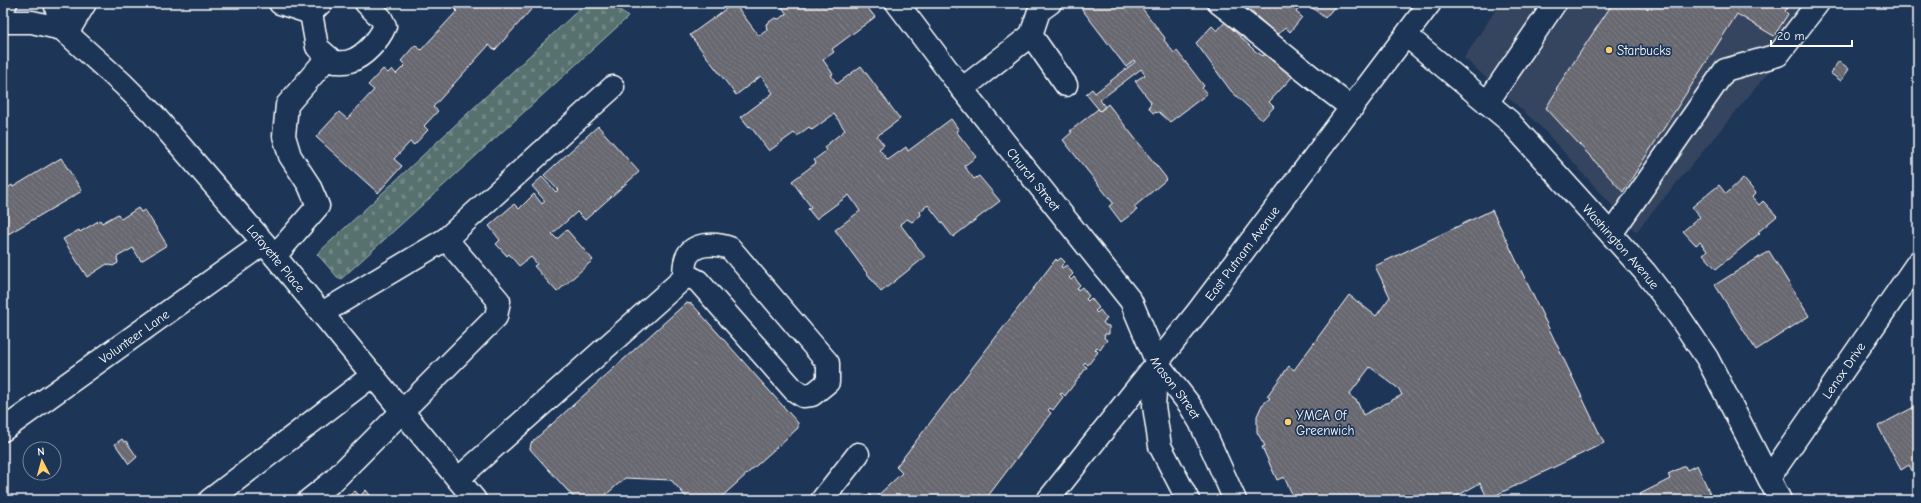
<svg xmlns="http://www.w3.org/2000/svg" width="1921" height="503" viewBox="0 0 1921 503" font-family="'Comic Neue',sans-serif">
<defs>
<pattern id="cemetery-stones" width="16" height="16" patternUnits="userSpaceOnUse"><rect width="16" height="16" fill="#56716e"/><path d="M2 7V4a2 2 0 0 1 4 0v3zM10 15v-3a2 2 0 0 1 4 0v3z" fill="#6f8684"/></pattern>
<pattern id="building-back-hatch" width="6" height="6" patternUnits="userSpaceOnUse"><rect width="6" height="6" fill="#686771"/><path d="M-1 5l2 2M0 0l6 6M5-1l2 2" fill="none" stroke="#7f7e86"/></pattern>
</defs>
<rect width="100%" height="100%" fill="#1d3557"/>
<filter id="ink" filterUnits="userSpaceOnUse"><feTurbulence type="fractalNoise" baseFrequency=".025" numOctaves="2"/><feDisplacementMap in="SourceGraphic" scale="8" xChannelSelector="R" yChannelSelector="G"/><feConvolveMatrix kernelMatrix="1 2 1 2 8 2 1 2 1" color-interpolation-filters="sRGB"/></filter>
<g filter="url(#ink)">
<path fill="#34445f" d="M1500 3H1831L1762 80 1636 232 1541 127 1464 58Z"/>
<path fill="url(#cemetery-stones)" stroke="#aab8b6" d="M586 3H612L628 17 340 280 317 254Z"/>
<path fill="url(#building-back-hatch)" stroke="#fff" fill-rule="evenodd" d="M444 3 536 4 495 50 489 45 433 107 438 111 424 126 428 130 414 145 410 142 394 159 402 166 378 193 316 137 339 112 347 119 374 90 368 85 383 69 388 73 392 69 396 74 405 65 401 61 415 45 421 50 457 11 451 5 449 7Z
M734 3 759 36 767 30 766 24 775 18 779 19 787 14 779 3H860L865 8 867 7 875 17 832 49 834 52 823 60 833 74 831 75 837 84 861 66 900 119 877 136 884 145 879 149 888 160 906 147 908 151 951 119 959 130 956 131 976 157 964 166 974 179 979 176 1000 201 953 237 928 205 920 211 921 215 912 222 907 219 900 224 925 257 881 292 835 230 860 211 849 195 816 219 808 209 811 207 792 181 816 163 814 160 826 151 824 147 845 130 834 114 812 130 809 127 797 136 794 133 769 151 750 126 749 127 741 117 773 93 761 76 736 95 690 35Z
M953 3H965L957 9Z
M1088 3H1138L1165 38 1164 40 1174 53 1177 51 1204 86 1202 88 1207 94 1170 122 1159 112 1153 113 1149 108 1151 102 1135 81 1145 75 1141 69 1100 100 1105 107 1100 111 1086 94 1092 89 1095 93 1135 62 1134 60 1126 67 1081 8Z
M1241 3H1300L1302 5 1296 12 1302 17 1290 32 1285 27 1278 35Z
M1306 3H1338L1325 18Z
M1613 3H1790L1785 11 1788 14 1774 36 1737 14 1623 192 1546 108 1557 90 1556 89Z
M1225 22 1255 51 1263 56 1268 50 1294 75 1269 102 1274 107 1262 120 1231 91 1196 43 1212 26 1217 31Z
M1839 61 1849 69 1841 81 1830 73Z
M1108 104 1167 179 1134 207 1137 210 1121 222 1109 206 1113 203 1063 140 1072 132 1070 131 1098 109 1100 111Z
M598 126 639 172 585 220 577 212 552 234 557 239 567 230 593 260 557 292 534 266 537 264 531 257 519 266 509 254 507 256 496 244 500 240 489 226 514 204 519 209 534 194 542 204 545 201 532 186 542 177 556 192 558 190 544 175Z
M61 158 82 191 3 237V191L12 185 13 187Z
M1743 178 1756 193 1752 197 1759 205 1763 201 1777 216 1758 232 1760 233 1716 269 1703 254 1707 251 1700 242 1696 245 1683 231 1700 217 1692 207 1719 185 1726 194Z
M138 208 141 212 145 210 167 245 141 261 133 248 117 257 118 263 113 266 107 264 87 277 63 239 79 230 80 232 100 220 102 223 118 214 121 219Z
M1492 210 1604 443 1488 499 1480 483 1450 500H1295L1284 477 1277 480 1262 447 1265 446 1257 432V416L1262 405 1270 398 1267 396 1289 366 1294 370 1349 295 1376 316 1390 297 1375 266ZM1370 367 1399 389 1402 395 1363 415 1357 401 1349 395Z
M1769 251 1809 316 1756 350 1715 285Z
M1061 258 1065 262 1061 266 1062 268 1067 265 1073 274 1069 278 1071 280 1074 277 1080 285 1077 288 1078 290 1082 287 1089 296 1086 299 1088 301 1091 298 1099 308 1095 311 1097 313 1100 310 1107 319 1103 322 1105 325 1109 326V334H1105L1104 338 1107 340 1100 350 1097 347 1095 349 1098 352 1088 365 1085 362 1083 365 1087 367 1065 396 1062 393 1060 394 1063 397 1053 410 1050 408 1048 410 1051 413 985 500H862L869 494 874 499 902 473 896 467 1056 259 1057 261Z
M686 303 692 304 798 423V428L718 500H689L671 480 625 478 600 500H576L530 449 531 443Z
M1918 405V477L1916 478 1909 465 1901 470 1878 426Z
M122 439 124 442 126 441 137 457 129 464 115 444Z
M1697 465 1713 500H1642L1640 494 1670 479 1668 474 1685 466 1687 470Z
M366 490 374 500H347L350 497 349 496 355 491 360 496Z"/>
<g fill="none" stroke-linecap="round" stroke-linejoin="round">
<g stroke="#fff" stroke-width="25">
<g id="minor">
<path d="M55 3 62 29"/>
<path d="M280 3 311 13"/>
<path d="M321 3 311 13 317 47 334 62C339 62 345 63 350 61 364 57 379 40 385 26L381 18 366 3"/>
<path id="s1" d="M897 3 962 89 1131 301 1157 363 1189 404 1200 422 1235 500"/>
<path d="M1219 3C1264 37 1307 75 1352 108"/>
<path d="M3 9 6 3"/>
<path id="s2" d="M3 22H32L62 29 123 84 153 114 264 243 475 500"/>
<path d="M67 33 85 3"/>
<path d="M1031 35 1066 85"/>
<path id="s3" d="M1407 36 1509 121 1645 272 1678 315 1707 358 1780 500"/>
<path d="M962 89 1031 35 1039 11 1050 3"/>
<path d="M1487 103 1555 3"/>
<path d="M1611 234 1725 70 1778 55 1818 3"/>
<path d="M446 239 613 87"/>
<path d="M275 256 318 206 309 185 290 156 284 136 287 105 328 57"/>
<path d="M1157 363 1154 406 1160 446 1188 500"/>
<path id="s4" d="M3 430 264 243"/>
<path id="s5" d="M1769 478 1918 262"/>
<path d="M458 479 684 278 690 277 698 281 794 390 803 396 812 395 828 382V363L730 248C716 243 692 242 686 259 684 265 684 273 684 278"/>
<path d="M210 500 373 375"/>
<path d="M309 500 333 481 496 317 499 301 446 239 322 313"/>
<path d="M822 500 858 454"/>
</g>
</g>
<g stroke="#fff" stroke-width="25">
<g id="major">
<path id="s6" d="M1048 500 1199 310 1430 3"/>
</g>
</g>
<use href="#minor" stroke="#1d3557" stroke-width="22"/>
<use href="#major" stroke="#1d3557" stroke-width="22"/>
</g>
</g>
<g fill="#ffd166" stroke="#1d3557" stroke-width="1.5">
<circle cx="1609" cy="50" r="4"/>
<circle cx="1288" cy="422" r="4"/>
</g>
<g text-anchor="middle" stroke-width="3.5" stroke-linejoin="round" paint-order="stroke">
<g font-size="13" fill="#fff" stroke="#1d3557" text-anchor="start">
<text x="1617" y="55">Starbucks</text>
<text x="1296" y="420">YMCA Of<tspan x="1296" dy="15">Greenwich</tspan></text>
</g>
<g font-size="13" fill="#fff" stroke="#1d3557">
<text dy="5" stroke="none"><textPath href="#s1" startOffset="223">Church Street</textPath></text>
<text dy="5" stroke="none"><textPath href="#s3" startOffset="301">Washington Avenue</textPath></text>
<text dy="5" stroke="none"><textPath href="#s6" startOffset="314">East Putnam Avenue</textPath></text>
<text dy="5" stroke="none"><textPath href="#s2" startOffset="374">Lafayette Place</textPath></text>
<text dy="5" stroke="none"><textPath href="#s4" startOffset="161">Volunteer Lane</textPath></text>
<text dy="5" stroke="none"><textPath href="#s5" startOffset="131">Lenox Drive</textPath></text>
<text dy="5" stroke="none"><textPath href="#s1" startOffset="477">Mason Street</textPath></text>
</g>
</g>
<rect width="1921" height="503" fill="none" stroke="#1d3557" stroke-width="16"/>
<rect x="8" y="8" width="1905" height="487" fill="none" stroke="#fff" stroke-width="1.5" filter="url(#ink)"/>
<g transform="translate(42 461) rotate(354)"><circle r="19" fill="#1d3557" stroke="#77869a"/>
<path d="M0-3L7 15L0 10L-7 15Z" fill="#ffd166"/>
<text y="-6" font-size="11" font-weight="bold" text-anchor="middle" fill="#ffffff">N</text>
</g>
<path d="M1771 40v6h81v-6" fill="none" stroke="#ffffff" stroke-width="2"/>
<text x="1777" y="40" font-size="12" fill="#ffffff" stroke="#1d3557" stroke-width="3" paint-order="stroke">20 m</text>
</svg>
